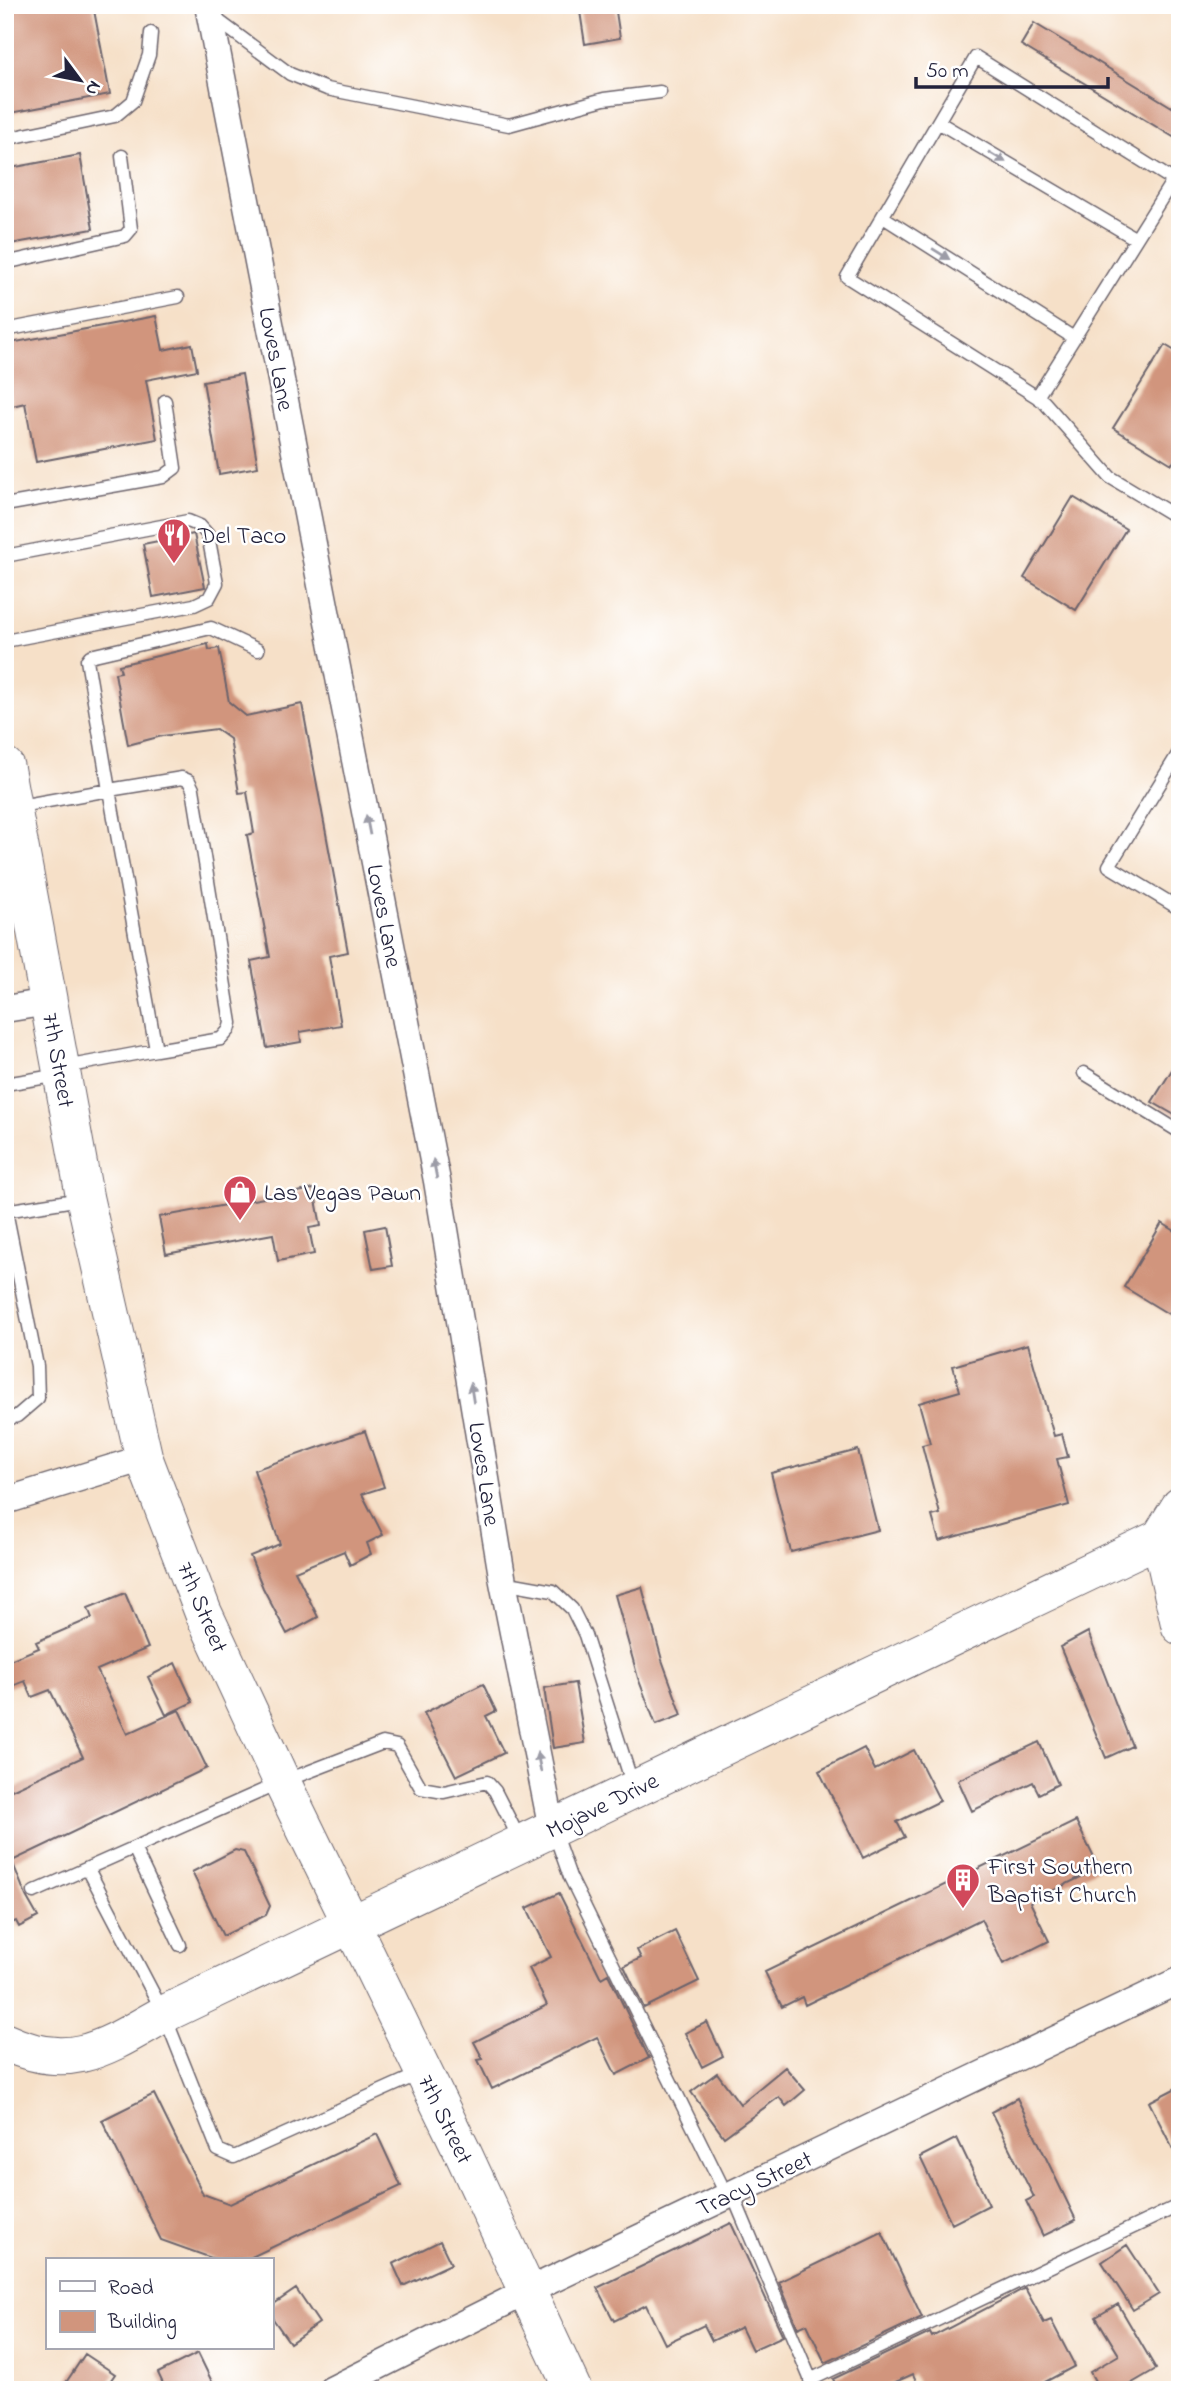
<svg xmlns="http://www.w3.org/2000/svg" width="1185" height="2395" viewBox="0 0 1185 2395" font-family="'Indie Flower',sans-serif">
<rect width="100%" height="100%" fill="#fff"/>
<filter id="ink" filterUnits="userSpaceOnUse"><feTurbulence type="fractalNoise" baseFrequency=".0143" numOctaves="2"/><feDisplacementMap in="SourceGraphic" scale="14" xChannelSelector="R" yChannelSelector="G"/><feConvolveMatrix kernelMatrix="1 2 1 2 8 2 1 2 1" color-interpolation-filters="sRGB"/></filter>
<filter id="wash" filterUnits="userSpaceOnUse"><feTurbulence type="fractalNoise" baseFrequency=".00686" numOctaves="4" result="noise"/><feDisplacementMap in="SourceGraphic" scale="28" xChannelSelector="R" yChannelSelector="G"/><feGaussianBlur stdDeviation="1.57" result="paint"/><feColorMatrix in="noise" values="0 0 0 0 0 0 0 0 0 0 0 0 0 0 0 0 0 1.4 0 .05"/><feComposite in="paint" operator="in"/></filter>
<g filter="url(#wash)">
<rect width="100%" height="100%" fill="#f6e0c8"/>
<g id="blocks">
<path fill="#d1957d" d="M5 5H93L110 94 5 114Z
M579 5H615L620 38 585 44Z
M1034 23 1180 112V141L1021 45Z
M80 155 93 229 5 245V169Z
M156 316 163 350 192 344 197 370 146 380 157 439 36 462 25 403 12 406 5 372V344Z
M1165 345 1180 354V452L1172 464 1113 428Z
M242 374 258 467 219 474 203 381Z
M1073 497 1126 529 1076 610 1024 578Z
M194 534 205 587 153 597 143 544Z
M208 644 209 650 219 648 229 702 246 716 302 704 348 952 329 956 341 1025 300 1032 301 1042 267 1048 251 961 270 957 247 835 254 833 247 792 239 793 230 739 216 729 162 736 128 745 115 673 121 672 119 665Z
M1180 1057V1118L1152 1102Z
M314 1189 321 1226 309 1228 314 1254 278 1261 273 1234 166 1254 159 1217Z
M1162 1223 1180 1234V1299L1170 1315 1124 1287Z
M385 1226 392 1266 373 1269 365 1230Z
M1028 1344 1054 1436 1062 1434 1068 1457 1057 1459 1069 1505 939 1541 932 1516 940 1514 922 1445 930 1443 919 1403 960 1391 953 1366Z
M365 1431 384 1487 362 1494 383 1535 367 1543 371 1554 350 1565 344 1551 295 1571 318 1617 287 1634 263 1588 250 1556 280 1544 254 1470Z
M858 1450 878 1530 791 1552 771 1473Z
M642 1587 662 1660 682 1715 656 1725 638 1678 615 1595Z
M125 1593 148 1648 97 1670 127 1734 179 1710 207 1768 12 1861 26 1896 38 1917 19 1927 16 1921 5 1926V1793L83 1757 50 1690 32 1697 25 1681 5 1689V1662L39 1648 36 1642 92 1618 88 1608Z
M1088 1632 1132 1746 1106 1758 1060 1647Z
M175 1663 193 1702 166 1715 148 1677Z
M575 1683 585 1743 553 1748 544 1688Z
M483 1684 496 1711 486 1716 504 1753 456 1776 424 1713Z
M1039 1742 1058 1784 1039 1794 1033 1782 972 1811 958 1780Z
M864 1748 875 1770 914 1750 940 1801 897 1822 905 1837 863 1858 819 1771Z
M1076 1821 1099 1868 1030 1902 1049 1941 1003 1964 981 1919 805 2005 802 1997 782 2007 765 1972Z
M235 1850 244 1852 270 1906 266 1915 223 1936 192 1872Z
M559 1893 601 1978 608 1974 649 2058 616 2075 597 2037 492 2089 478 2060 483 2059 474 2042 547 2005 529 1968 551 1957 527 1908Z
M675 1931 699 1981 644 2008 624 1966 641 1958 637 1950Z
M707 2022 723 2056 702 2067 685 2033Z
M785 2067 805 2090 786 2106 779 2097 724 2137 691 2092 717 2073 740 2104Z
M1180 2086V2163L1149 2102Z
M154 2094 203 2194 230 2204 377 2134 401 2186 245 2260H217L161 2240 102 2120Z
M1017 2098 1076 2220 1043 2236 1026 2201 1034 2197 991 2112Z
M957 2138 989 2205 952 2224 920 2157Z
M731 2223 783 2336 752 2350 741 2327 712 2341 704 2325 665 2344 646 2305 614 2321 597 2288Z
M882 2232 922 2317 825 2363 807 2324 798 2328 779 2282Z
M440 2241 451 2264 403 2286 393 2264Z
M1127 2245 1159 2294 1133 2310 1102 2262Z
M1025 2288 1044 2323 1051 2320 1075 2366 1030 2390H920L913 2374 878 2390H838L833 2379 930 2333 932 2337Z
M296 2289 319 2323 290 2343 271 2316V2306Z
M1118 2304 1156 2369 1120 2390H1100L1090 2372 1119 2355 1096 2317Z
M198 2353 216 2390H166L158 2373Z
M85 2354 115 2374 104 2390H61Z"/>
</g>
</g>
<g filter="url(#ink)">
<use href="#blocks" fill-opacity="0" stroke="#6c646c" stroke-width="2"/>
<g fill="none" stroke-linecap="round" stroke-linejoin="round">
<g stroke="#6c646c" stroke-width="15">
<path id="lane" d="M212 16 290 74 327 89 509 125 604 99 660 92
M938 122 1136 239
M5 139 115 116 133 101 149 55 151 33
M883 217 1074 338
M5 263 125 236 131 229 122 156
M5 330 178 297
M1037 397 1173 180 976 57 847 277 1037 397 1044 402 1110 477 1180 519
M5 505 163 477 175 468 165 401
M5 556 188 521 200 526 208 535 217 583 209 598 194 605 5 641
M1180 751 1109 866 1180 909
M14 807 109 790 156 1050 65 1067
M156 1050 221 1039 229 1030 231 1023 193 789 189 781 182 778 109 790 87 660 90 656 211 628 258 650
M1084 1073 1180 1132
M5 1084 60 1075
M5 1135 7 1156 5 1164
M5 1211 81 1199
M5 1420 17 1416 38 1398 37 1366 6 1211
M503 1582 553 1591 572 1609 585 1635 633 1786
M554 1832 570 1877 727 2196
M134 1848 180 1945
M88 1869 164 2014 218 2150 234 2157 419 2074
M34 1892 282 1782 383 1743 397 1746 421 1788 444 1792 487 1782 495 1791 520 1840
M732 2193 815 2390
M810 2380 1180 2205"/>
</g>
<g stroke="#6c646c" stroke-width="29">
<path id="street" d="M208 5 437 1181 503 1582 552 1829
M5 1009 48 1002
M5 1501 144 1458
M331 2390 526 2292 1180 1980"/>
</g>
<g stroke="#6c646c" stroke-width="39">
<path id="secondary" d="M5 766 85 1199 144 1458 203 1612 282 1782 463 2153 573 2390
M1160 1538 1180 1626
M5 2042C71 2073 106 2047 164 2014L1160 1538 1180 1506"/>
</g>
<use href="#lane" stroke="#fff" stroke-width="12"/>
<use href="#street" stroke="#fff" stroke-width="26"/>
<use href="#secondary" stroke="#fff" stroke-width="37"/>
</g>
<defs><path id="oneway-solid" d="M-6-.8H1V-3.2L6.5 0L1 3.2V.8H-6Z" transform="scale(1.75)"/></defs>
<g fill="#9c9ca7">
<use href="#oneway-solid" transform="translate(997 157) rotate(31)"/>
<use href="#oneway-solid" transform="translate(941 254) rotate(32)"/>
<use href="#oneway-solid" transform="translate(368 825) rotate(-101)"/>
<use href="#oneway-solid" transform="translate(435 1169) rotate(-101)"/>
<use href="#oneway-solid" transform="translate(472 1393) rotate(-99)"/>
<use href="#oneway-solid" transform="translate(539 1762) rotate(-101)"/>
</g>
</g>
<defs>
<g id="restaurant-pin" transform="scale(1.75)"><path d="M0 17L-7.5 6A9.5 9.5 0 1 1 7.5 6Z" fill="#d1495b" stroke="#fff"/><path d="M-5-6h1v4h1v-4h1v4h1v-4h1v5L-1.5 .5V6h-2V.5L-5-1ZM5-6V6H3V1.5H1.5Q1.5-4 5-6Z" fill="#fff"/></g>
<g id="shop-pin" transform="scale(1.75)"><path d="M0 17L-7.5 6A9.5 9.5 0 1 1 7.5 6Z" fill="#d1495b" stroke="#fff"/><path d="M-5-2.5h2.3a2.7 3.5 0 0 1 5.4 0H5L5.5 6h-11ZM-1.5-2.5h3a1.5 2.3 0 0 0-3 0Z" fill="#fff"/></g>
<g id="building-pin" transform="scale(1.75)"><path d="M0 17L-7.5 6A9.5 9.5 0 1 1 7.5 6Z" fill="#d1495b" stroke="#fff"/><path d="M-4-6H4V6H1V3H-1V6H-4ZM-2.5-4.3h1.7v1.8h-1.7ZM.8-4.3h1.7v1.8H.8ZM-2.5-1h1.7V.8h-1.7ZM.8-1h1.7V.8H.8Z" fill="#fff"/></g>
</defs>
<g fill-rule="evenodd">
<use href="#restaurant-pin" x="174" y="535"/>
<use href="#shop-pin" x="240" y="1192"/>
<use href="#building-pin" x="963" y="1880"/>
</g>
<g text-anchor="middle" stroke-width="5" stroke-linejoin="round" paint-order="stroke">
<g font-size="24" fill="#22223b" stroke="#fff">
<text transform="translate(277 359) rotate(79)" y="8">Loves Lane</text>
<text transform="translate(385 916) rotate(79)" y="8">Loves Lane</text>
<text transform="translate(59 1060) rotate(80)" y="8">7th Street</text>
<text transform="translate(485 1474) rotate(81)" y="8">Loves Lane</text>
<text transform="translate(203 1607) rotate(67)" y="8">7th Street</text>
<text transform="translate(602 1805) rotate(-26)" y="8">Mojave Drive</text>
<text transform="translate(446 2119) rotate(64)" y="8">7th Street</text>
<text transform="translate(754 2183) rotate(-25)" y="8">Tracy Street</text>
</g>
<g font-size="24" fill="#22223b" stroke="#fff" text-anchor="start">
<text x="198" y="543">Del Taco</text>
<text x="264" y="1200">Las Vegas Pawn</text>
<text x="988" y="1874">First Southern<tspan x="988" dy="28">Baptist Church</tspan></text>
</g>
</g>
<rect width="1185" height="2395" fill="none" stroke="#fff" stroke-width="28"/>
<rect x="46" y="2258" width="228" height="91" fill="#ffffff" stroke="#a7a7b1" stroke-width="2"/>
<rect x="60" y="2281" width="35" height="10" fill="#ffffff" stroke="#a7a7b1" stroke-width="2"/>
<text x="108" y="2294" font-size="21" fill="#22223b">Road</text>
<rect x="60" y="2311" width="35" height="21" fill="#d1957d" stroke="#a7a7b1" stroke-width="2"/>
<text x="108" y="2328" font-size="21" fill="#22223b">Building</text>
<g transform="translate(80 80) rotate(122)" stroke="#ffffff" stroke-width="5" paint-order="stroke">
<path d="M0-5L12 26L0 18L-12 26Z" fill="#22223b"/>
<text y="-10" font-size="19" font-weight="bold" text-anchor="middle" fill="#22223b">N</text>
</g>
<path d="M916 77v10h192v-10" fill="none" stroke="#22223b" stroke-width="3.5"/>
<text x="926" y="77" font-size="21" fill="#22223b" stroke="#ffffff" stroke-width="5" paint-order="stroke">50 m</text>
</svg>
